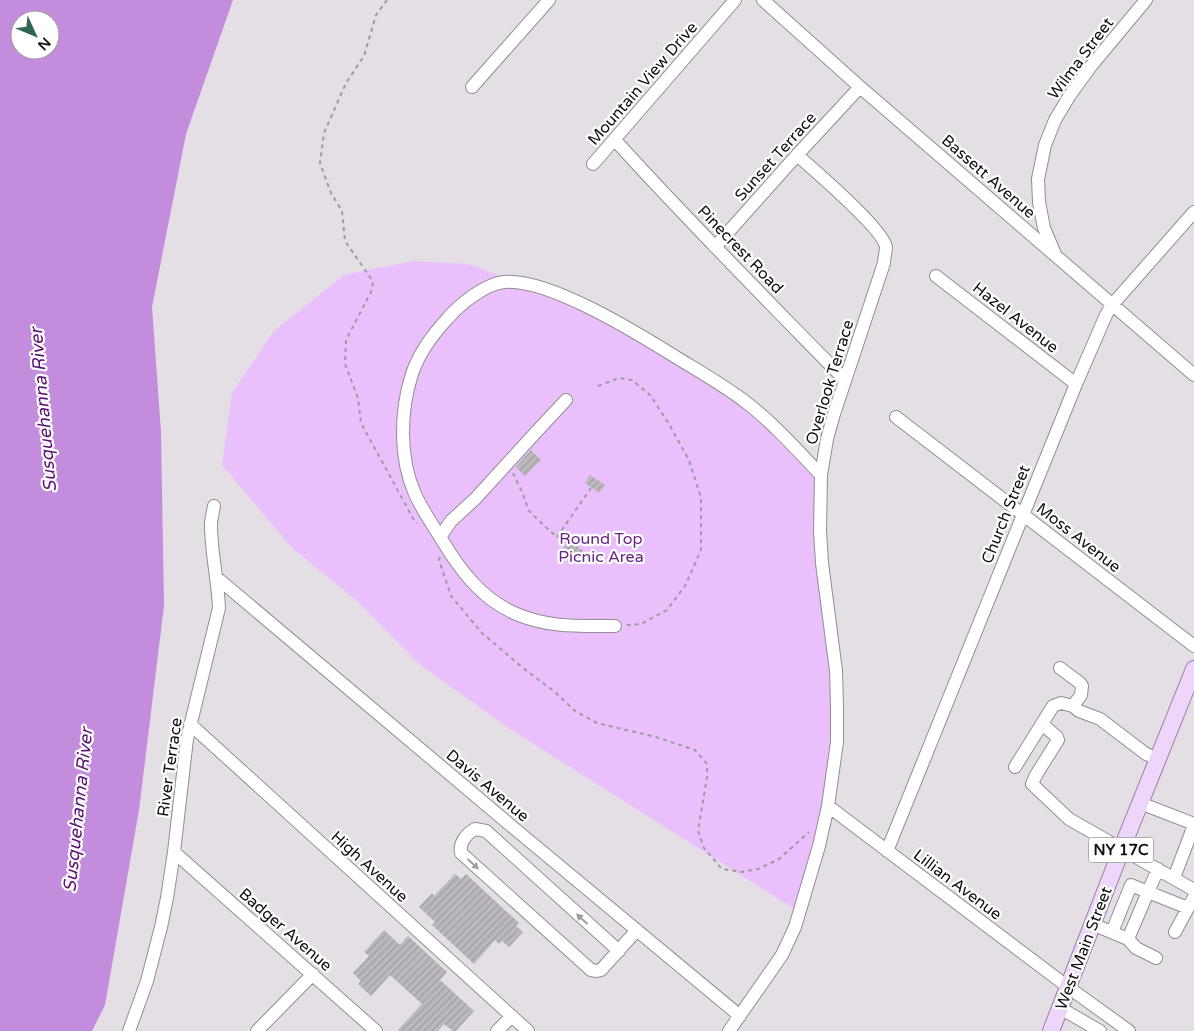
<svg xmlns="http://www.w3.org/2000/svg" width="1194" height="1031" viewBox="0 0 1194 1031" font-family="'Varela Round',sans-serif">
<defs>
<pattern id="building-hatch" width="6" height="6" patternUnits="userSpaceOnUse" patternTransform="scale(1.25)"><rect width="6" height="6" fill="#bcb9be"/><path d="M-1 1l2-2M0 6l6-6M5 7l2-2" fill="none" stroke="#a19ea2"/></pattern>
</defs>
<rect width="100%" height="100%" fill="#e3dfe5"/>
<path fill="#e9c0fc" d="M413 261 469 264 600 313 723 386 821 475 836 671 828 806 799 912 510 729 419 664 356 600 292 548 222 465 232 393 274 331 344 275Z"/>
<path fill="#c48cdd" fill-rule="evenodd" d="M0 0H233L186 134 152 307 161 432 164 606 139 810 105 1005 92 1031H0ZM20 20H50V50H20Z"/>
<path fill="url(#building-hatch)" d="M531 450 541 460 525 476 516 467Z
M590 475 605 485 599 493 585 483Z
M568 541 583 550 577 560 562 550Z
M455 874 461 879 466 874 519 923 516 926 523 932 509 947 502 941 499 944 495 940 474 964 432 925 435 922 419 907 432 893 434 896Z
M384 930 400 945 408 936 447 972 440 980 474 1011 456 1031H453L444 1024 438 1031H397L422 1004 390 975 371 996 358 984 361 981 353 973 369 956 364 952Z"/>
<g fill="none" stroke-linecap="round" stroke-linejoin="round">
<g stroke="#928e94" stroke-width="14">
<path id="minor" d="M763 0 860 87 1194 375
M472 87 549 0
M615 140C689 222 768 301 845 380
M593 164 735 0
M715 247 797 155 860 87
M1055 254 1044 228 1039 202 1038 179 1045 145 1055 120 1070 95 1091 66 1146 0
M936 276 1076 384
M896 417 1194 646
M440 537 451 521 475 499 538 430 566 400
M216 577 515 829 740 1016
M615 626C579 626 548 628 514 613 481 598 460 570 442 540 433 525 422 510 415 494 399 458 400 411 412 374 419 353 433 334 448 318 460 304 485 284 504 282 549 278 639 334 679 359 702 373 725 386 747 403 774 424 797 450 821 475
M1060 668 1080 683 1082 686 1081 695 1073 706
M190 724 528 1031
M1042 724 1057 737 1058 740 1036 775 1032 784 1069 819 1194 890
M1015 767 1053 706 1061 703 1073 706 1079 711 1100 719 1146 754 1158 759
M1140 803 1194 824
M828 806 1068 987 1129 1031
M887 851 1076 384 1106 315 1112 305 1194 212
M174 852 376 1031
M1174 878 1194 825
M1092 924 1128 939 1148 892 1188 908
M1112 932 1131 885 1148 892 1158 869
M1175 932 1194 897
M1128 939 1136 948 1156 958
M619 951 486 831 475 829C466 834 459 843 461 853L591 970 597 971 601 970 637 930
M1060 1008 1100 1031
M129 1031 147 981 161 927 167 898 174 852 187 739 219 608C218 580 211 553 211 525 211 519 213 512 214 506
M257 1031 313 974
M497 1031 512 1016
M729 1031 782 955 795 927 819 846 828 806 837 742V705L836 671 822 563 820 531 821 475 827 439 834 414 884 263C884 258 886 252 886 247 883 229 814 170 797 155"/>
</g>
<g stroke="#9a7ea6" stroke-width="18">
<path id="major" d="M1051 1031 1122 848 1194 669"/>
</g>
<path stroke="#9e9b9f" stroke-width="2" stroke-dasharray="4 4" stroke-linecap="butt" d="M387 0 376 15 364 56 346 83 324 133 320 163 331 193 342 211 345 241 372 280 373 288 346 340 345 364 358 398 361 423 415 522 417 523
M598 386 619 378 632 380 650 395 669 424 689 460 701 498V550L685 586 667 610 641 624 625 625
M513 473 523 494 528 509 531 513 551 532 566 543
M557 537 591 488
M440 557 439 560 451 596 482 633 523 668 555 692 575 711 597 723 656 737 695 750 707 764V777L698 831 704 848 722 869 742 872 758 869 779 859 809 832"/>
<use href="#minor" stroke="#fff" stroke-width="12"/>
<use href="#major" stroke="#eed5fa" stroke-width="16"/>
</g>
<defs><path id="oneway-solid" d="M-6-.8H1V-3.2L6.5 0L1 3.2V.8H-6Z" transform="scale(1.25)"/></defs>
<g fill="#a09fa0">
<use href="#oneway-solid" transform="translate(473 864) rotate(42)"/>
<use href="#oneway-solid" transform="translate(582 919) rotate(-138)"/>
</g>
<g text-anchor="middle" stroke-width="4.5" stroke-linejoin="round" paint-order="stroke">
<rect fill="#fff" stroke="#585858" stroke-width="1" x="1088.5" y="837.5" width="65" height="25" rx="4"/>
<g font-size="15" font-weight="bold" fill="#111011">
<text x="1121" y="855">NY 17C</text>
</g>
<g font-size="16" fill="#111011" stroke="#fff">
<text transform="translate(1080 58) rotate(-53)" y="6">Wilma Street</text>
<text transform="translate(642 83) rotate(-49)" y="6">Mountain View Drive</text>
<text transform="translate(775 156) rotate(-48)" y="6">Sunset Terrace</text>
<text transform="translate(989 176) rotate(41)" y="6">Bassett Avenue</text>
<text transform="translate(741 249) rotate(46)" y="6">Pinecrest Road</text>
<text transform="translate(1016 317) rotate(38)" y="6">Hazel Avenue</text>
<text transform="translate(829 382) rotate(-73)" y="6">Overlook Terrace</text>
<text transform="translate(1005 514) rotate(-68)" y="6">Church Street</text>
<text transform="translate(1079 537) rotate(38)" y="6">Moss Avenue</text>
<text transform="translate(169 767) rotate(-82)" y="6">River Terrace</text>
<text transform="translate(488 785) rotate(40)" y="6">Davis Avenue</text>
<text transform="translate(370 866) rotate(42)" y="6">High Avenue</text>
<text transform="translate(958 884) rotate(37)" y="6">Lillian Avenue</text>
<text transform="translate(286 929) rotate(41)" y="6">Badger Avenue</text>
<text transform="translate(1083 948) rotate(-69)" y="6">West Main Street</text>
</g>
<g font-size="16" fill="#682283" stroke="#fff">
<text x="601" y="544">Round Top<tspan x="601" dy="18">Picnic Area</tspan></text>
</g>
<g font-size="18" font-style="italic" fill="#5c1376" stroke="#fff">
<text transform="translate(43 410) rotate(-95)" y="6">Susquehanna River</text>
<text transform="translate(78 810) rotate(-84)" y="6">Susquehanna River</text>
</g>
</g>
<g transform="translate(35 35) rotate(134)"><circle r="24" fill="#ffffff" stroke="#a09fa0"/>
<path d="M0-4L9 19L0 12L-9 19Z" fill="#2c664f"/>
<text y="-8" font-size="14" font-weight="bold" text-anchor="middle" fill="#111011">N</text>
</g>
</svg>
